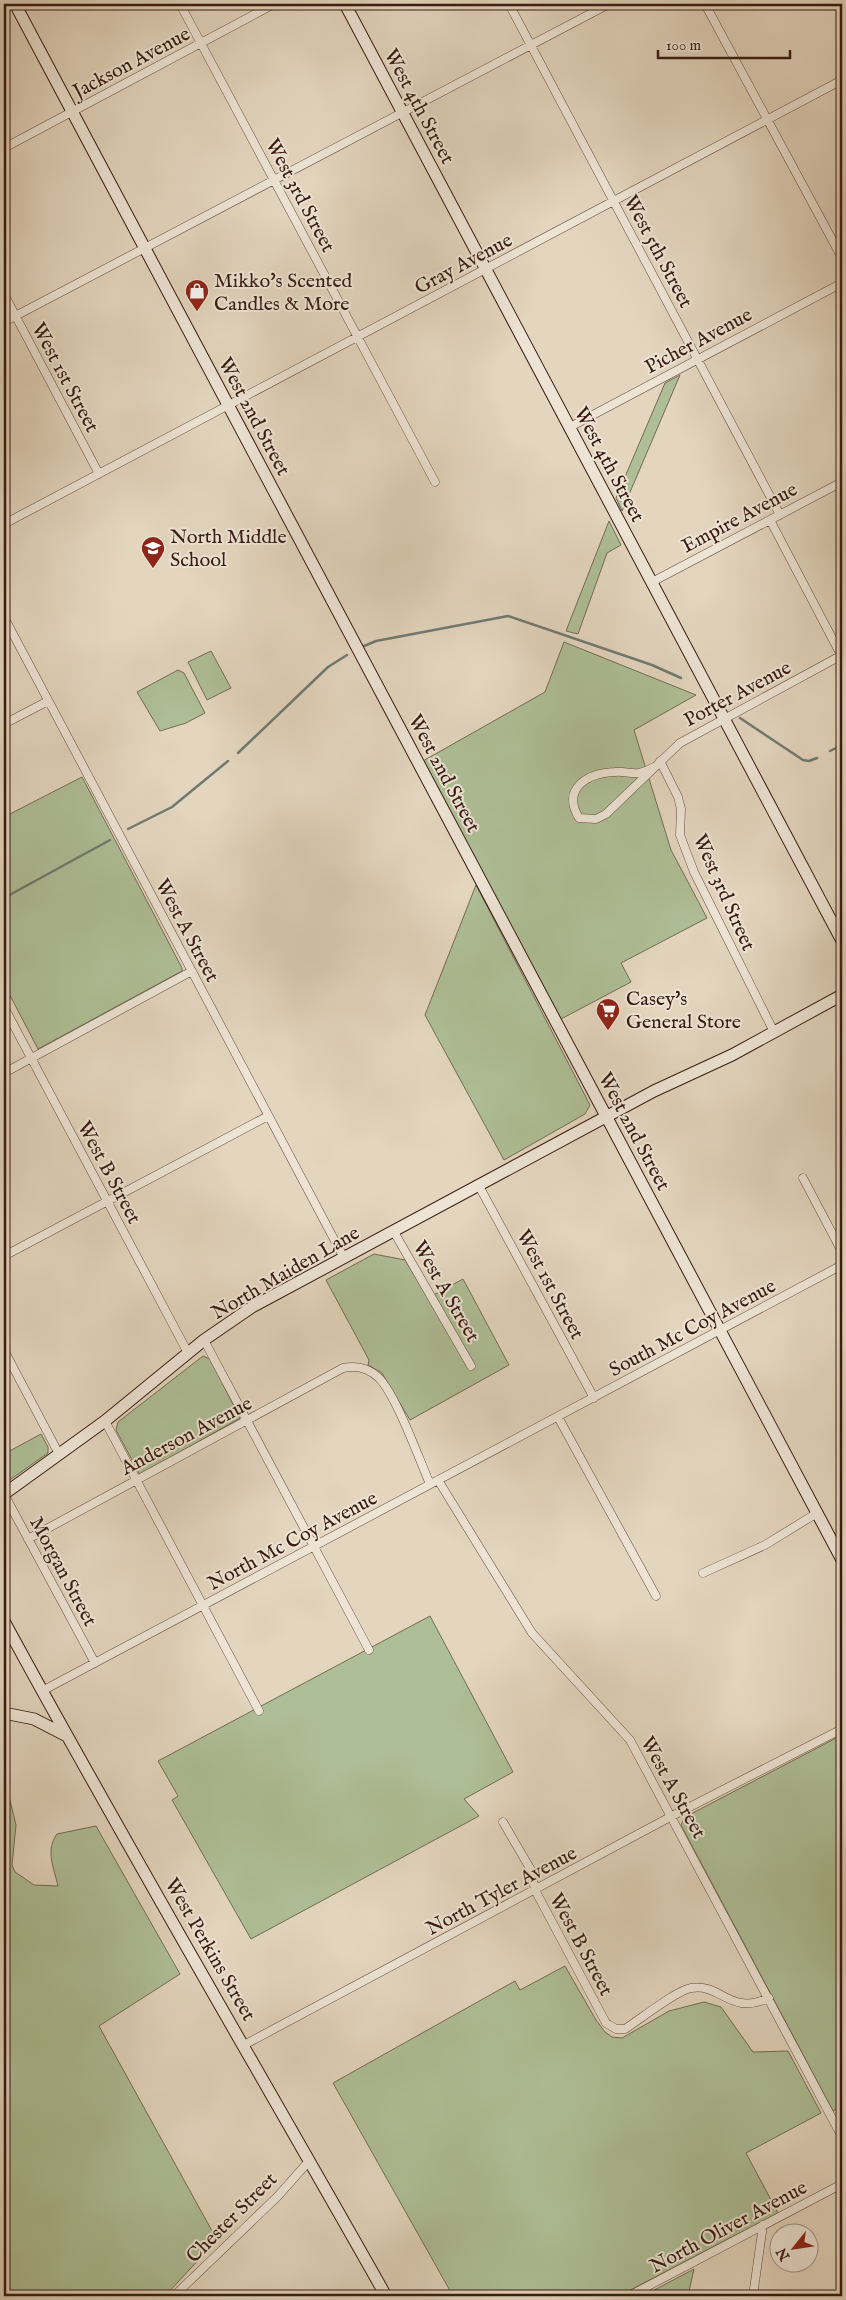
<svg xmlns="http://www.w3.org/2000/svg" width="846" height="2300" viewBox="0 0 846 2300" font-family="'IM FELL English',serif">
<rect width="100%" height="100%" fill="#e3d5be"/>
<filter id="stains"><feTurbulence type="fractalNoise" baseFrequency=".004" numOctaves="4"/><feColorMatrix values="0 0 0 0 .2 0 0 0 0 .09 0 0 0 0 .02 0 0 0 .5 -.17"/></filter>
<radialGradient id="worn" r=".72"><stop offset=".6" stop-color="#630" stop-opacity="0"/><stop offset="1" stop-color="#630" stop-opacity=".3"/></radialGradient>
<path fill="#aebe96" stroke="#736c53" d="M680 375 622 511 616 498 665 383Z
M609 521 621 545 607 553 578 634 566 631Z
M564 642 696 695 634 730 671 850 707 918 621 963 631 982 561 1019 423 761 545 692Z
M211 651 231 688 207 700 188 662Z
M178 670 184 673 205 713 186 723 160 731 137 692Z
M82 777 182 968V971L38 1049 4 984V817Z
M476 885 590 1105 585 1114 504 1160 425 1015Z
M374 1254 405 1260 428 1298 463 1279 509 1365 410 1420 382 1373 368 1365 369 1360 326 1280Z
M203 1356 210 1359 240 1418 140 1475 116 1430 118 1422Z
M41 1434 48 1447V1453L4 1484V1454Z
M430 1616 513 1772 464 1799 479 1816 251 1939 172 1800 178 1796 158 1761Z
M842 1735V2106L833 2111 681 1825 685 1817Z
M4 1776 16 1825 12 1865 15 1872 34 1885 58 1886C54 1868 45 1851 57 1834L96 1826 180 1974 99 2026 217 2240 165 2296H4Z
M565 1966 596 2020 605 2032 612 2037 622 2038 669 2011 704 2002 721 2007 753 2052 788 2051 821 2113 746 2153 778 2213 619 2296H453L333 2083 515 1981 520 1990Z
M694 2269 688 2296H643Z"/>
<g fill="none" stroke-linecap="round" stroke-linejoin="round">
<path stroke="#707a71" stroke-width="2.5" d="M364 646 376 641 508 616 652 665 681 678
M740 718 803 760 809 761 817 758
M830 751 842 745
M238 753 328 667 347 655
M128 829 172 807 228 761
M4 898 110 840"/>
<g stroke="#634a3c" stroke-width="9">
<path id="street" d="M180 4 435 482
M509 4 780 515
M705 4 842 258
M4 148 274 4
M4 294 99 474
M4 322 609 4
M570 427 842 283
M770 520 842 657
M4 524 842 80
M652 582 842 482
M4 617 344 1258
M4 724 48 701
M660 761 678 797 681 809 680 835 694 872 774 1032
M654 767C649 770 644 772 639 773 631 774 623 771 615 772 588 773 561 788 579 818L596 819 606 814 680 743 842 655
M4 1007 188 1353
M4 1073 192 971
M803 1178 842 1252
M479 1186 594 1398
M394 1232 471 1366
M4 1256 268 1116
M204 1340 369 1650
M4 1350 59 1454
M558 1417 656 1596
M105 1421 259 1711
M438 1480 532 1633 630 1740 842 2137
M4 1494 95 1663
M28 1539 343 1368C357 1365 369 1368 379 1378 397 1397 419 1459 430 1484
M703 1573 765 1545 817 1513
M42 1691 842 1265
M503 1822 531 1870 535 1890 606 2023 616 2029H625C639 2020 677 1990 691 1988 722 1983 729 2016 769 1998
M244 2045 672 1816 842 1729
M174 2296 278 2196 309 2161
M629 2296 842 2184
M753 2296 763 2225"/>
</g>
<g stroke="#381b10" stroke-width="13">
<path id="secondary" d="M15 4 842 1560
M345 4 842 941
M4 1494 105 1421 204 1340 252 1307 654 1091 732 1055 842 995
M4 1621C127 1848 259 2071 386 2296
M4 1713 34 1719 65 1735"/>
</g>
<use href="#street" stroke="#ede4d5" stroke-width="8"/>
<use href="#secondary" stroke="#ede4d5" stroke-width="11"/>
</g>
<defs>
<g id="shop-pin" transform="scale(1.25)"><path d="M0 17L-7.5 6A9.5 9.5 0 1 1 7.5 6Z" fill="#8f2418" stroke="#ede4d5"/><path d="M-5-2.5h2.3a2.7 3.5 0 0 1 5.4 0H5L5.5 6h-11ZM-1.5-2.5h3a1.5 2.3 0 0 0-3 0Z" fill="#fff"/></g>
<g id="school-pin" transform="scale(1.25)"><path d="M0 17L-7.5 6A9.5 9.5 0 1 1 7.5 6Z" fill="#8f2418" stroke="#ede4d5"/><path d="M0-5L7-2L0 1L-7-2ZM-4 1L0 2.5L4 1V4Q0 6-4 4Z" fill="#fff"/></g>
<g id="supermarket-pin" transform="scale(1.25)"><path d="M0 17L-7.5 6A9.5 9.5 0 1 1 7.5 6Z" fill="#8f2418" stroke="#ede4d5"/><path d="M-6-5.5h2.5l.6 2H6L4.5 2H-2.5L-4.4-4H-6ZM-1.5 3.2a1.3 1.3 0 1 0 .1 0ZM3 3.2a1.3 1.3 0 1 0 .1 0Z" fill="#fff"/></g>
</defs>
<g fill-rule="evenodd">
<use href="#shop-pin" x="197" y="291"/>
<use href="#school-pin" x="153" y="548"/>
<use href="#supermarket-pin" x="608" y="1010"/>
</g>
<g text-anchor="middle" stroke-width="4" stroke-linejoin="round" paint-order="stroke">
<g font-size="20" fill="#381b10" stroke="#ede4d5">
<text transform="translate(131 62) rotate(-28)" y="7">Jackson Avenue</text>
<text transform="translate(420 106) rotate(62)" y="7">West 4th Street</text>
<text transform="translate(301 195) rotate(62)" y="7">West 3rd Street</text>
<text transform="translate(659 251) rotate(62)" y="7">West 5th Street</text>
<text transform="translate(463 263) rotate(-28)" y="7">Gray Avenue</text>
<text transform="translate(698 340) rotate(-28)" y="7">Picher Avenue</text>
<text transform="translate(66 377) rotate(62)" y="7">West 1st Street</text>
<text transform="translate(255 416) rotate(62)" y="7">West 2nd Street</text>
<text transform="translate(610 464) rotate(62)" y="7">West 4th Street</text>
<text transform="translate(739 517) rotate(-28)" y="7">Empire Avenue</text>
<text transform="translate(737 693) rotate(-28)" y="7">Porter Avenue</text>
<text transform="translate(445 773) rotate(62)" y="7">West 2nd Street</text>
<text transform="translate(725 892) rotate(66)" y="7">West 3rd Street</text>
<text transform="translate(188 930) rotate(62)" y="7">West A Street</text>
<text transform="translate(635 1131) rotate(62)" y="7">West 2nd Street</text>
<text transform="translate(110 1172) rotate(62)" y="7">West B Street</text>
<text transform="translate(285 1272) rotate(-30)" y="7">North Maiden Lane</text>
<text transform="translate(551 1284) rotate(62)" y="7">West 1st Street</text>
<text transform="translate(447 1291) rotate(60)" y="7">West A Street</text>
<text transform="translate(692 1327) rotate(-28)" y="7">South Mc Coy Avenue</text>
<text transform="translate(186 1435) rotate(-28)" y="7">Anderson Avenue</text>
<text transform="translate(292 1540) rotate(-28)" y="7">North Mc Coy Avenue</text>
<text transform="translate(64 1571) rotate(62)" y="7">Morgan Street</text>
<text transform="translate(674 1787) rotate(61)" y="7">West A Street</text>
<text transform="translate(501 1890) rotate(-28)" y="7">North Tyler Avenue</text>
<text transform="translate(582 1944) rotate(62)" y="7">West B Street</text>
<text transform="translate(211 1949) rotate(60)" y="7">West Perkins Street</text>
<text transform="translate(231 2217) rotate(-45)" y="7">Chester Street</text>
<text transform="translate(728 2226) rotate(-28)" y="7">North Oliver Avenue</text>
</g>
<g font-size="20" fill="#381b10" stroke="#ede4d5" text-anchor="start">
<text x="214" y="287">Mikko's Scented<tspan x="214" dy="23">Candles &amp; More</tspan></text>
<text x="170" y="543">North Middle<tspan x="170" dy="23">School</tspan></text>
<text x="626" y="1005">Casey's<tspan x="626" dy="23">General Store</tspan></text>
</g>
</g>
<rect width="846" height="2300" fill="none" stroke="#e3d5be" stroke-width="20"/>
<rect x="5" y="5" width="836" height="2290" fill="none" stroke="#381b10" stroke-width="2.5"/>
<rect x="10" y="10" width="826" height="2280" fill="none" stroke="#381b10"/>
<g transform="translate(794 2248) rotate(240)"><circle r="24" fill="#ede4d5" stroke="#a59486"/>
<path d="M0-4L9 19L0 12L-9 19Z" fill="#8f2418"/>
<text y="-8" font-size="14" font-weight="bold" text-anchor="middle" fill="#381b10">N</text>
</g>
<path d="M658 50v8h132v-8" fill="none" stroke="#381b10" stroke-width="2.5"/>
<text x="666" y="50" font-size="15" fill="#381b10" stroke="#ede4d5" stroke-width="4" paint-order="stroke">100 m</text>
<rect width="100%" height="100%" filter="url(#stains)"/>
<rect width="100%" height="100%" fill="url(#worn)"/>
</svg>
